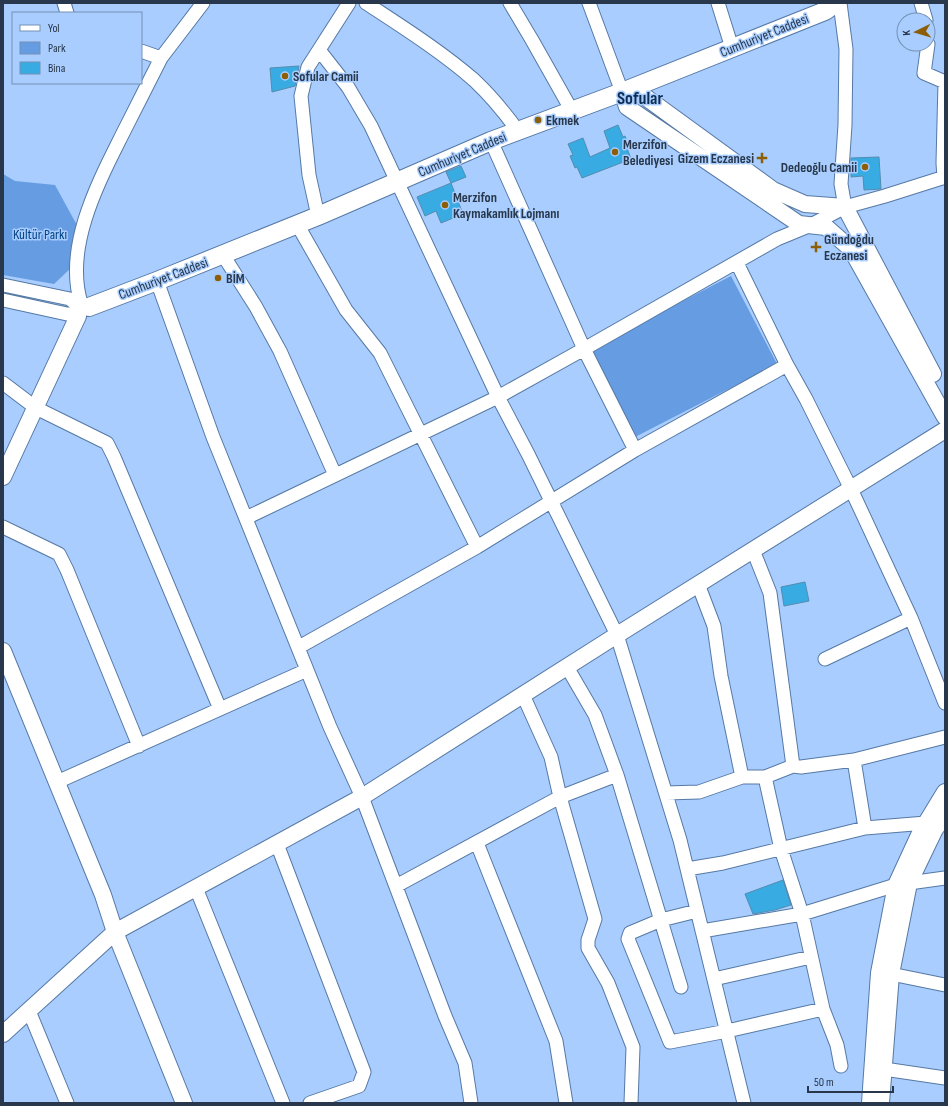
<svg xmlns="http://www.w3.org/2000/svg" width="948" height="1106" viewBox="0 0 948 1106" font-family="'Sofia Sans Condensed',sans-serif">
<rect width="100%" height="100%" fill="#a8cdfe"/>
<path fill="#669ce1" d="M3 174 15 181 55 185 78 227 72 267 54 284 3 275Z
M731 276 777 364 635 437 590 349Z"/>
<path fill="#39abe3" stroke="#538daf" d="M299 66 295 86 272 92 270 68Z
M618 125 623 137 625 136 629 147 627 148 631 159 582 178 577 167 575 168 570 156 573 155 568 144 583 138 590 157 610 148 604 131Z
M879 157 881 189 864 190 863 176 851 177V158Z
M461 166 466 177 451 183 446 172Z
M451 183 463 214 441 223 436 211 425 216 417 197Z
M805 582 809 601 784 606 781 587Z
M783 880 791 905 775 910 753 914 745 894Z"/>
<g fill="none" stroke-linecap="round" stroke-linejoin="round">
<g stroke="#5679a5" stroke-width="15">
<path id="minor" d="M64 3 67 13
M366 3C401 26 442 52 474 80 490 95 505 113 518 131
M510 3 532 40 572 111
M589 3 622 92
M718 3 732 48
M840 3 846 49 845 125 841 184 845 207
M921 3 926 20
M928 44 924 73 945 82
M319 50 348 87 371 126 498 397 528 454 617 635 680 840 744 1103
M141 51 161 58 203 3
M491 141 584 349 635 450
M944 178 943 163 945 82
M318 216 309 175 301 96 308 67 349 3
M297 224 346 310 380 353 477 547
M223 255 256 307 280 351 335 475
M737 263 787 365 806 399 851 489 911 618 945 703
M157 281 213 437 330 727 362 797 445 1016 465 1063 471 1103
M3 285 70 299 77 305
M3 300 67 314 75 313
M81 303C64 247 98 183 122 135 135 109 148 84 161 58
M3 383 36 408 107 443 114 457 220 709
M246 518 498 397 584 349 777 239 811 225 845 207 885 196 945 177
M3 527 59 554 67 570 139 746
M753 550 770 593 793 766
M698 584 714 626 721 676 742 777
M299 647 477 547 635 450 787 365
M825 659 911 618
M567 667 595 715 617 775 681 987
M523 695 551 757 560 797 595 919 588 940V948L608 983 633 1047 631 1103
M854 760 865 828
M765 777 781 849 802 914 823 1009 837 1045 841 1066
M57 782 307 670
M666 793 699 792 742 777H765L793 766 801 767 854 760 945 737
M477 843 556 1041 566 1103
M277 844 364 1072 359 1086 310 1103
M687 869 723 863 865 828 926 823
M909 883 945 878
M396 886 560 797 617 775
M196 888 283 1103
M697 911 661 920 630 933 628 939 670 1042 727 1031 823 1009
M702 931 802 914 896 885
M891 974 945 985
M714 979 811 957
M29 1011 67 1103
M884 1069 945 1078"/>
</g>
<g stroke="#5679a5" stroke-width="18">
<path id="tertiary" d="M633 88 773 190 805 204 845 207 933 374
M622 92 627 107 799 224 826 227 851 249 945 417
M3 477 78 316
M3 651 103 895 115 932 184 1103
M3 1034 115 932 362 797 617 635 945 430
M870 1103 879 973 896 885 920 833 945 792
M881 1103 891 974 909 883 935 829 945 816"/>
</g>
<g stroke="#5679a5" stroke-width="20">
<path id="secondary" d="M89 307 157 281 318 216 491 141 622 92 825 11 836 3"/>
</g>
<use href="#minor" stroke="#fff" stroke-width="13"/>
<use href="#tertiary" stroke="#fff" stroke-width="16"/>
<use href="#secondary" stroke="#fff" stroke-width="18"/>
</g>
<g fill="#8d5e05" stroke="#a8cdfe" stroke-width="1.5">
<circle cx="285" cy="76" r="4"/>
<circle cx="538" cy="120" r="4"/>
<circle cx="615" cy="152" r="4"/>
<path d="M760 152h4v4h4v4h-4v4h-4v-4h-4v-4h4z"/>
<circle cx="865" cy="167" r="4"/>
<circle cx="445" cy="205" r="4"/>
<path d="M814 241h4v4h4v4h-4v4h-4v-4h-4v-4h4z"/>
<circle cx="218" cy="278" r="4"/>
</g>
<g text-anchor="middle" stroke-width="3" stroke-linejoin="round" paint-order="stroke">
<g font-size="14" fill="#28374b" stroke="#a8cdfe">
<text transform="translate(764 35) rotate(-22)" y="5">Cumhuriyet Caddesi</text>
<text transform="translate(462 154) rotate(-23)" y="5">Cumhuriyet Caddesi</text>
<text transform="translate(163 278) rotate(-21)" y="5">Cumhuriyet Caddesi</text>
</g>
<g font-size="14" font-weight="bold" fill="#28374b" stroke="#a8cdfe" text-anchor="start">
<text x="293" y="81">Sofular Camii</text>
<text x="546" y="125">Ekmek</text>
<text x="623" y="149">Merzifon<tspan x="623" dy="16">Belediyesi</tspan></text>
<text x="754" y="163" text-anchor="end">Gizem Eczanesi</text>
<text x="857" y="172" text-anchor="end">Dedeoğlu Camii</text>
<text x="453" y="202">Merzifon<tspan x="453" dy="16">Kaymakamlık Lojmanı</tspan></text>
<text x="824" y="244">Gündoğdu<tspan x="824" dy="16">Eczanesi</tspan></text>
<text x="226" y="283">BİM</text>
</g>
<g font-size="14" fill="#004184" stroke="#a8cdfe">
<text x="40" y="239">Kültür Parkı</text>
</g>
<g font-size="18" font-weight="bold" fill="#0c2c53" stroke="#a8cdfe">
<text x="640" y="104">Sofular</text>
</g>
</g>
<rect width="948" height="1106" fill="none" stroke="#28374b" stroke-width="8"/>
<rect x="12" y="12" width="130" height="72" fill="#a8cdfe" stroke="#7591b6"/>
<rect x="20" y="25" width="20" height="6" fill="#ffffff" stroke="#7591b6"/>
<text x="48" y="32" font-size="12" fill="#28374b">Yol</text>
<rect x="20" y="42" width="20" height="12" fill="#669ce1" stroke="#7591b6"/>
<text x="48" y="52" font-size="12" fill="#28374b">Park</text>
<rect x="20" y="62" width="20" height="12" fill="#39abe3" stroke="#7591b6"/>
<text x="48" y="72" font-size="12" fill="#28374b">Bina</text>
<g transform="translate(916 32) rotate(265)"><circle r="19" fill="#a8cdfe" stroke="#7591b6"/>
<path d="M0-3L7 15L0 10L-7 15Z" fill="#8d5e05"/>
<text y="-6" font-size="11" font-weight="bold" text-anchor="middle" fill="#28374b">K</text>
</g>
<path d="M808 1086v6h85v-6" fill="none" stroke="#28374b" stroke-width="2"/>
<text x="814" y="1086" font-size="12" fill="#28374b" stroke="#a8cdfe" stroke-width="3" paint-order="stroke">50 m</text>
</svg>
